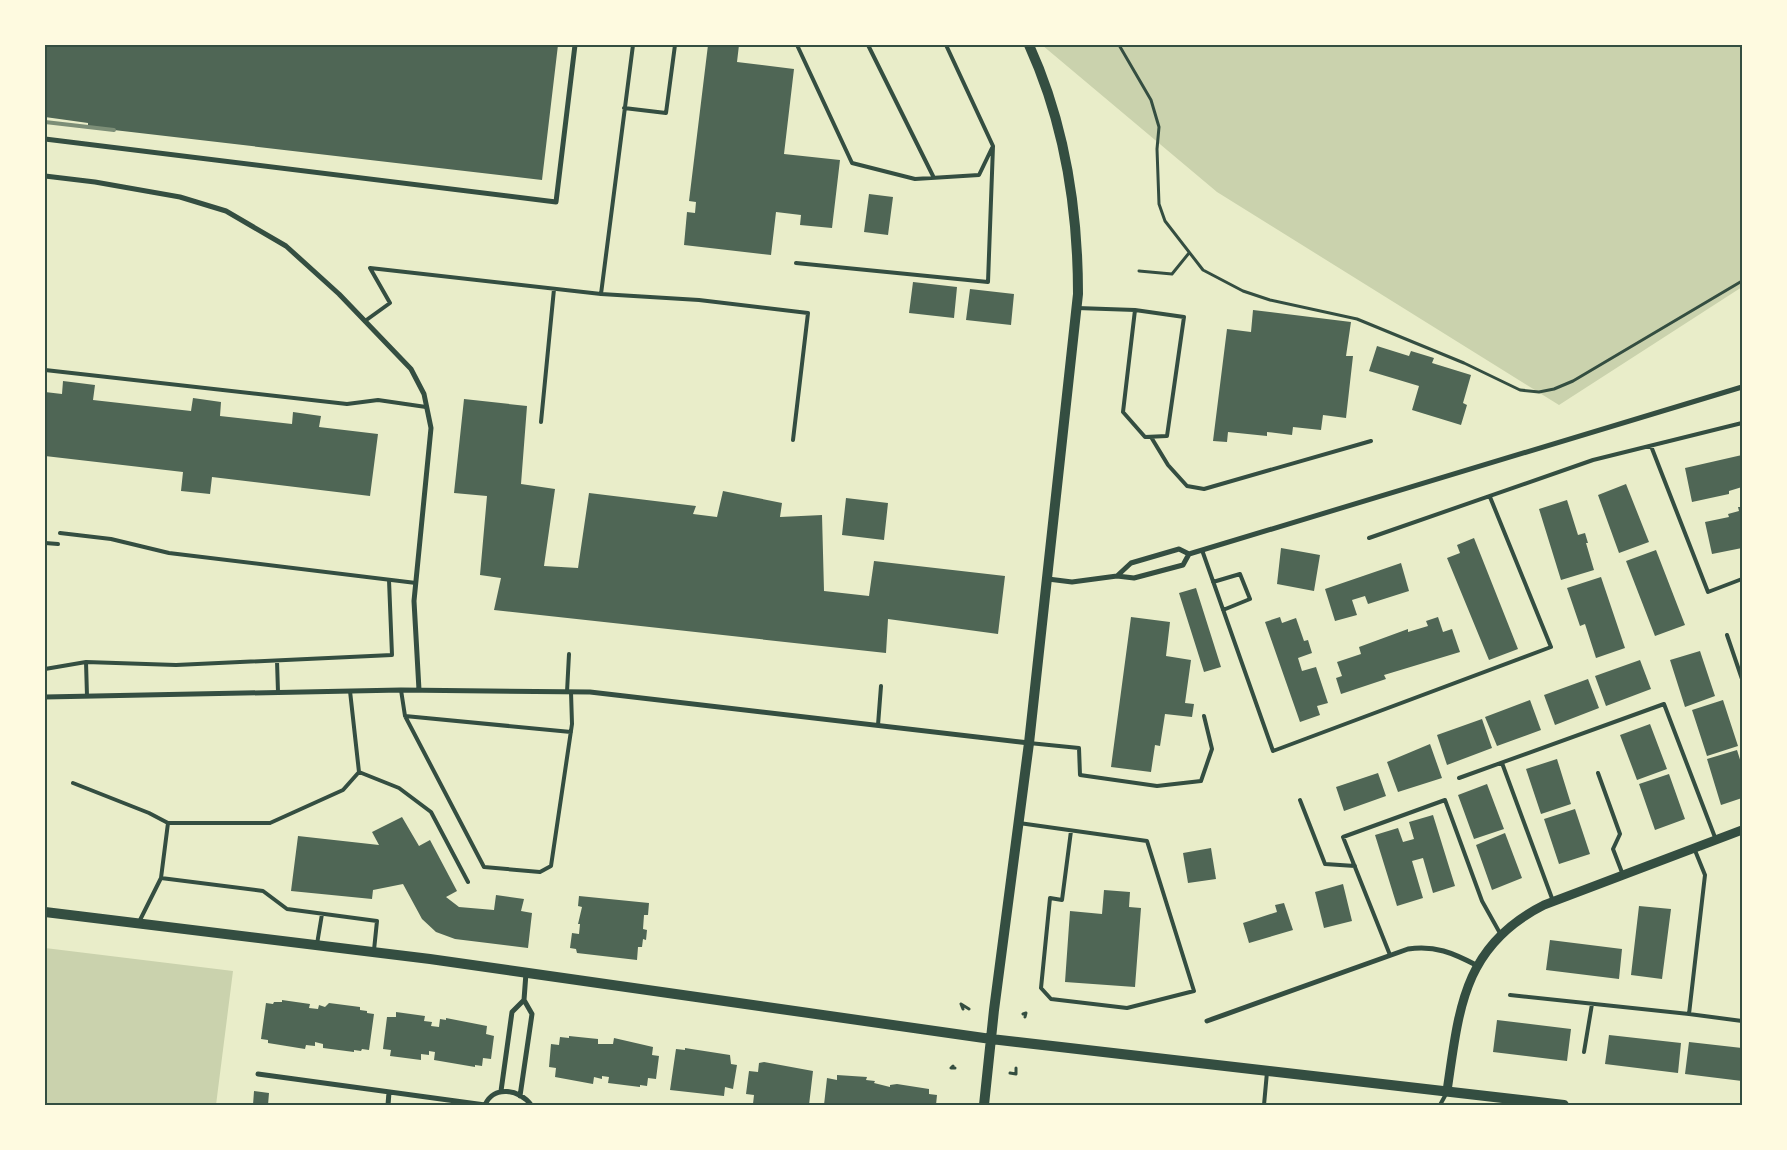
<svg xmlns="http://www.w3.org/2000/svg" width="1787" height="1150" viewBox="0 0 1787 1150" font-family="'Golos Text',sans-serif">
<rect width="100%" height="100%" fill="#e9edc9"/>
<path fill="#cad2ad" d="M1042 45H1742V287L1559 405 1217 192Z
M45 948 233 971 216 1105H45Z"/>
<path fill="#4f6655" d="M45 45H558L542 180 88 127V123L45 117Z
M708 45H739L737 62 794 69 784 154 840 160 832 228 800 225 801 215 776 212 771 255 684 245 687 212 695 213 696 202 689 201Z
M869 194 893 197 888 235 864 232Z
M913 282 957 287 954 318 909 313Z
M970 289 1014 294 1011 325 966 320Z
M1253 310 1351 322 1346 356H1353L1346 418 1323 415 1321 430 1293 427 1292 435 1267 432V436L1228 432 1227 442 1213 441 1227 329 1251 332Z
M1377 346 1409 356 1411 351 1434 358 1432 363 1471 375 1463 403 1467 405 1461 425 1412 410 1419 386 1369 371Z
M63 381 95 385 93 400 191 411 193 398 221 402 220 416 292 424 293 412 321 416 319 427 378 434 370 496 212 477 210 494 181 491 183 472 45 456V392L62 394Z
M464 399 527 406 521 484 555 489 544 566 578 568 589 493 696 506 693 514 717 517 723 491 782 503 780 517 822 515 824 591 869 596 874 561 1005 576 998 634 888 619 886 653 494 610 501 578 480 575 487 496 454 493Z
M1742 455V487L1729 491V494L1692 502 1685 468Z
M1626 484 1649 542 1619 553 1598 495Z
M846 498 888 503 884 540 842 535Z
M1567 500 1578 535 1585 533 1588 543H1586L1594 570 1561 580 1539 509Z
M1738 507H1742V548L1712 554 1705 522 1729 517 1728 514 1739 511Z
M1474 538 1518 649 1489 660 1447 558 1460 553 1457 545Z
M1281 548 1320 555 1314 591 1277 584Z
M1656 550 1685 625 1655 636 1626 561Z
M1401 563 1409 591 1368 604 1365 596 1352 600 1357 615 1335 621 1325 589Z
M1601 577 1625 648 1596 658 1585 624 1580 626 1567 588Z
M1196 588 1221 667 1204 672 1179 593Z
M1131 617 1170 622 1166 656 1191 660 1185 703 1194 704 1192 717 1165 714 1160 746 1155 745 1151 772 1111 767Z
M1280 617 1282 623 1296 618 1304 641 1308 640 1312 653 1298 658 1302 671 1316 667 1328 703 1317 706 1320 715 1300 722 1265 622Z
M1438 617 1443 632 1452 629 1460 652 1384 675 1386 679 1341 694 1336 678 1342 676 1337 662 1361 654 1359 647 1408 629V632L1428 626 1426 621Z
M1700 651 1715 696 1685 707 1670 660Z
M1640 660 1651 689 1606 706 1595 676Z
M1588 679 1599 708 1555 725 1544 695Z
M1530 700 1541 730 1497 746 1485 717Z
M1723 700 1738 746 1707 756 1692 710Z
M1482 719 1492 748 1447 765 1437 735Z
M1650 724 1667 769 1637 780 1620 735Z
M1430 744 1442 778 1398 792 1387 762Z
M1737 750 1742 766V798L1721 805 1707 759Z
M1557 759 1571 804 1541 814 1526 769Z
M1378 773 1386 796 1344 811 1336 787Z
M1669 774 1685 819 1655 830 1639 784Z
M1487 784 1504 829 1474 839 1458 795Z
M1575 809 1590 854 1559 864 1544 819Z
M1433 815 1455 886 1433 893 1423 858 1412 861 1423 898 1397 906 1375 835 1398 828 1403 842 1414 839 1409 822Z
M402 817 419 846 430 840 457 891 446 897 459 907 494 910 496 895 524 899 521 911 532 913 528 948 455 939 436 932 422 919 403 884 373 890 372 899 291 891 298 836 379 845 372 832Z
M1505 833 1522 878 1492 890 1476 845Z
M1211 848 1216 879 1188 883 1183 853Z
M1343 884 1352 921 1324 928 1315 892Z
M1104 890 1130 892 1129 907 1141 908 1135 987 1065 982 1070 911 1102 914Z
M579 896 649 903 648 915H644L643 929 647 930 646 940 643 939 642 947H638L637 960 577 953 576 949 570 948 572 933 579 934 580 924H578L582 907 578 906Z
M1284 903 1293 930 1249 943 1243 923 1277 912 1275 905Z
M1639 906 1671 909 1662 979 1631 975Z
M1550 940 1622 949 1619 979 1546 970Z
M282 1000 310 1004 309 1008 318 1009 319 1005 325 1007 329 1003 360 1007V1010L367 1011V1013L374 1014 369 1050 362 1049 361 1051 354 1050V1052L323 1048V1044L315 1042V1046L306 1045 305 1049 268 1043V1040L261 1039 266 1003 273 1004 274 1002H282Z
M396 1012 425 1016 424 1021 432 1022 431 1026 439 1027 440 1019 446 1020V1018L487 1026 486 1034 494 1036 491 1059 483 1058 482 1066 475 1065V1067L434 1060 435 1052 429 1051V1055L421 1054V1060L390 1056 391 1050 383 1049 387 1017H396Z
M1497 1020 1571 1029 1567 1061 1493 1052Z
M1609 1035 1681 1043 1678 1073 1605 1064Z
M569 1036 598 1039V1044H613L614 1038 653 1047 652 1055 659 1056 656 1079 648 1078 647 1086 640 1085V1087L608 1083 609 1077 602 1076V1079L594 1077 593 1084 555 1077 556 1068 549 1067 551 1044 559 1045 560 1037 569 1038Z
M1689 1042 1742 1048V1081L1685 1074Z
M685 1048 730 1055 731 1064 737 1065 733 1089 725 1087 724 1096 670 1090 676 1049 685 1050Z
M764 1062 813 1071 809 1105 753 1104 754 1095 746 1094 749 1071 758 1072 759 1063Z
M837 1075 867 1077 866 1080 875 1081 874 1083 890 1087V1085L897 1084 929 1089V1094L937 1095 936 1105H824L827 1078 837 1080Z
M254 1091 269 1093 268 1105H253Z"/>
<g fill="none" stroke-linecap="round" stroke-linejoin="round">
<path stroke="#344e41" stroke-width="3" d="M1119 45 1151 100 1159 127 1157 149 1159 204 1165 221 1203 270 1243 291 1270 300 1357 319 1464 363 1520 390 1539 392 1554 389 1573 381 1742 281
M1139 271 1172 274 1189 253
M963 1009 961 1004 969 1009
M1023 1014 1026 1013 1025 1017
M953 1066 951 1068H955
M1010 1073 1016 1074V1068"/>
<path stroke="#344e41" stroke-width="4" d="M797 45 852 163 915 179 979 175 992 148
M868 45 934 178
M624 108 666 113 675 45
M796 263 988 282 993 146 946 45
M601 294 699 300 808 313 793 440
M1077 308 1135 310 1184 317 1167 436 1145 437 1123 412 1135 310
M365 321 390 303 370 268 601 294 633 45
M45 370 347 404 378 400 426 407
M541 422 554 289
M1151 437 1168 465 1187 486 1204 489 1371 441
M1651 446 1708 592 1742 579
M60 533 111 539 169 553 416 583
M1369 538 1593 460 1742 423
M45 543 58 544
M1202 550 1273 751 1551 647 1490 497
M1213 582 1240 574 1250 599 1223 610
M1727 635 1742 679
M277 661 278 692
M86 662 87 696
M45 669 86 662 176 665 392 655 389 580
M401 690 405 716 484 867 540 872 551 866 572 724 571 692
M567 692 569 654
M405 716 571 732
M878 725 881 686
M1029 743 1079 748 1080 775 1157 786 1201 781 1212 749 1204 716
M1502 763 1553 901
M359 772 399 788 431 812 468 882
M1598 773 1620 834 1613 849 1623 875
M1459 778 1664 704 1716 840
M73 783 149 813 168 823H270L343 790 359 772 350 691
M1300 800 1325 864 1355 866
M1019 823 1147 841 1194 991 1127 1008 1051 999 1041 988 1050 898 1062 900 1071 831
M161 878 263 891 287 909 377 921 374 950
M139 922 161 878 168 823
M317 944 322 914
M1390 955 1343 837 1445 800 1482 901 1501 935
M1510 995 1689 1014 1705 875 1694 848
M1689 1014 1742 1021
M1584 1052 1592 1004
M1264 1105 1267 1072
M1440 1105 1446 1094"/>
<path stroke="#344e41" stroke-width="5" d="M45 139 556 202 575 45
M45 176 95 182 180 197 226 211 286 246 339 294 411 369 424 394 431 428 414 601 419 690
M1117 576 1131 563 1179 549 1189 554 1742 387
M1048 579 1072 582 1117 576 1134 578 1183 565 1189 554
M45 697 401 690 590 692 1029 743
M1207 1021 1408 949C1435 945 1453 953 1476 965
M258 1074 485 1105C493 1085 520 1089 531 1105
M501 1091 512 1012 524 1000
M520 1096 532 1014 524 1000 526 973
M388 1105 389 1092"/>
<path stroke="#344e41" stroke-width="9" d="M1447 1091C1459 1011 1462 946 1544 905L1742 830"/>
<path stroke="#344e41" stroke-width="10" d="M45 912 430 959 991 1039 1564 1105
M984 1105 994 1010 1029 743 1078 294C1078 208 1065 124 1029 45"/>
<path stroke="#7c8e77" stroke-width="4" d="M45 122 114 130"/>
</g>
<rect width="1787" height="1150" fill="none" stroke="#fefae0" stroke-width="92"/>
<rect x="46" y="46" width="1695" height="1058" fill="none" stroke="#344e41" stroke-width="2"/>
</svg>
